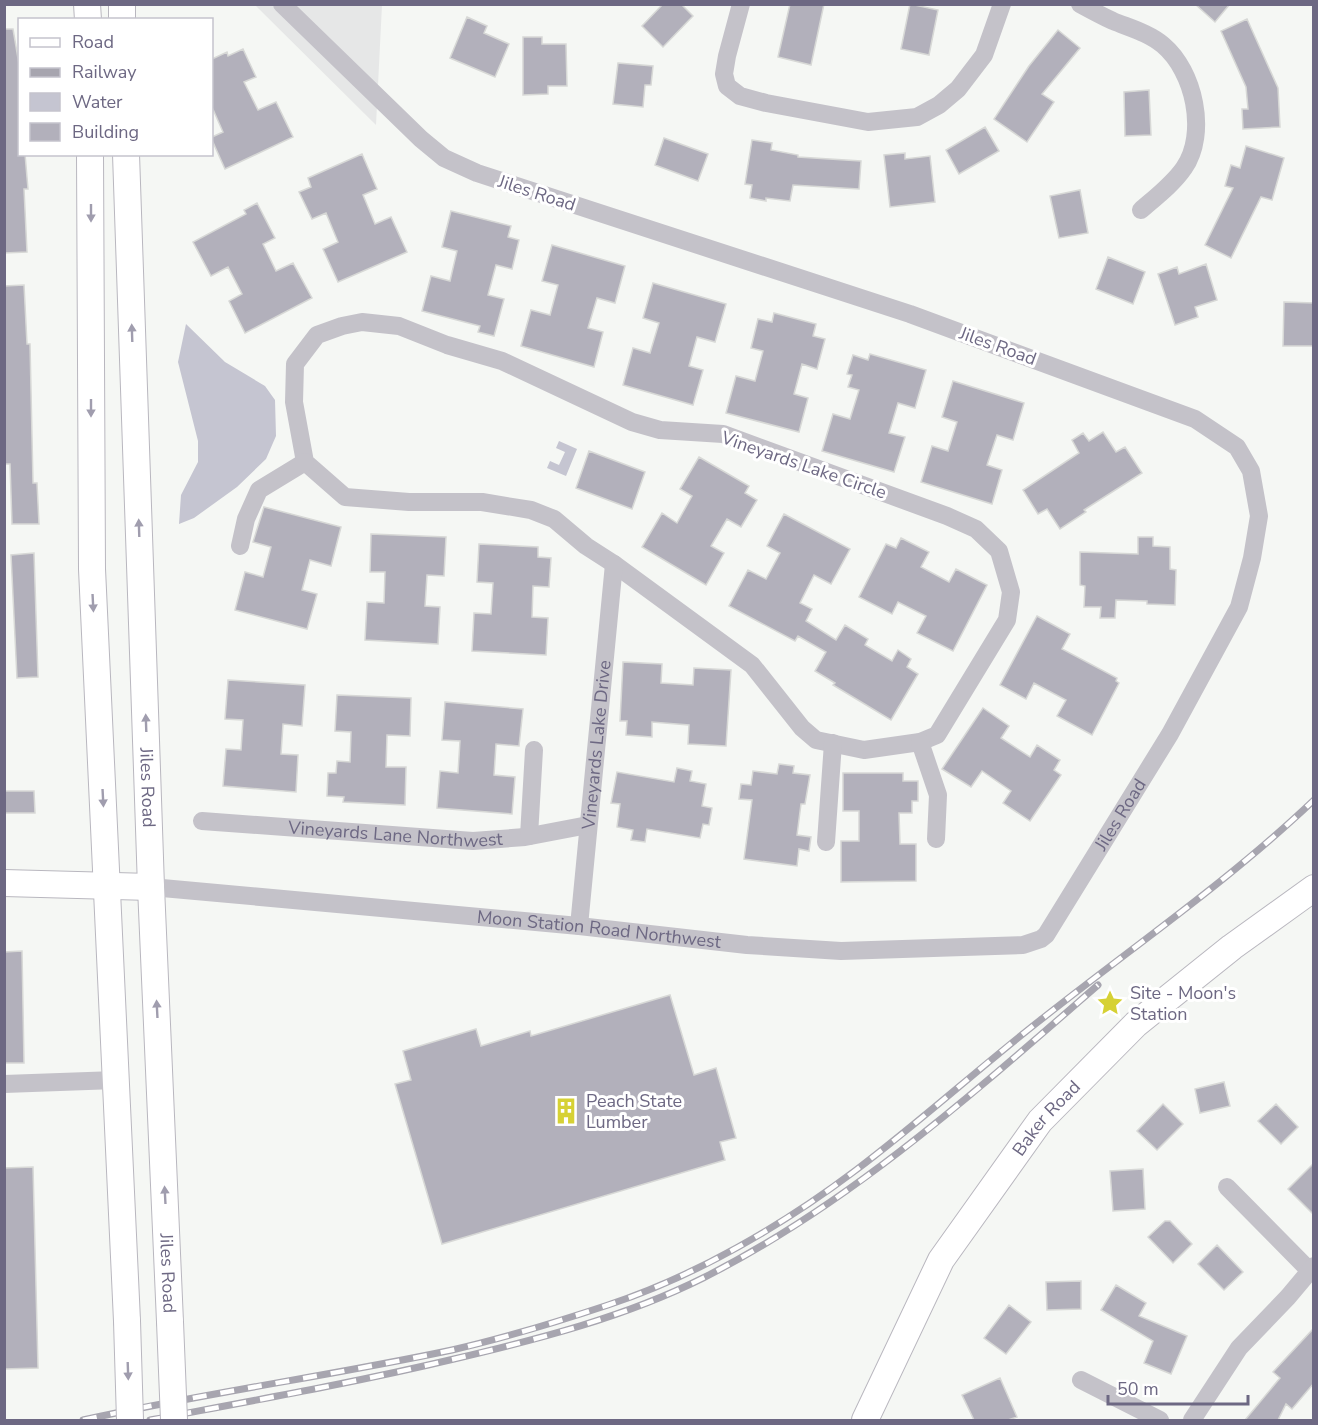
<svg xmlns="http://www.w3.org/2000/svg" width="1318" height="1425" viewBox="0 0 1318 1425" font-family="'Nunito Sans',sans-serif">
<rect width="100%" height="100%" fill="#f5f7f4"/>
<path fill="#e6e7e7" d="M255 5H382L376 125Z"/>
<path fill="#c5c5d1" d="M186 324 225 362 265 386 275 400 276 436 266 459 237 487 194 518 179 524 181 495 198 462V441L178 362Z
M559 441 577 449 566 476 547 468 550 461 559 465 565 452 556 448Z"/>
<path fill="#b2b0bb" stroke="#d7d8d6" stroke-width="1.5" d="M663 4H681L693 16 663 47 642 26Z
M790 4H824L811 65 778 57Z
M910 4 938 10 929 55 901 49Z
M1195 4H1230L1215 22Z
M467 17 487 26 484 33 509 44 495 77 450 58Z
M1247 19 1278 88 1280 127 1243 129 1242 109H1248L1246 87 1221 31Z
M4 29H13L20 70V154H25L28 189H24L27 252 4 253Z
M1058 30 1080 48 1042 94 1054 102 1027 142 994 119 1029 66Z
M523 37H542V44H566L567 86H548V94L523 95Z
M243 49 256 77 244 82 258 110 276 102 293 137 225 169 212 140V137L223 132 212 107V59L227 52 228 56Z
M618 63 653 66 651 85H645L643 107 613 104Z
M1149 90 1151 135 1125 136 1124 92Z
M985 127 999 151 959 174 946 150Z
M664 138 708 154 698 181 655 165Z
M752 140 772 143 771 150 798 155V157L861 161 859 189 793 185 790 201 766 198V201L750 198 752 185 745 184Z
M1246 146 1284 158 1272 200 1261 197 1231 258 1205 245 1233 188 1225 186 1231 165 1240 168Z
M905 153V159L930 156 935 202 890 207 884 155Z
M362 154 377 189 363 195 375 224 391 217 407 252 338 282 323 249 338 242 326 213 312 219 299 192 311 187 308 178Z
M1080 190 1088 233 1059 238 1050 196Z
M257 203 275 238 263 244 276 271 293 263 312 298 245 333 229 301 242 294 228 267 211 276 193 242 246 214 244 210Z
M451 211 511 226 508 237 519 240 512 269 496 265 488 295 504 299 494 336 478 332 480 326 422 311 431 276 450 281 457 251 442 247Z
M552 245 625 266 615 303 597 298 588 328 603 332 594 367 521 346 531 310 550 315 558 285 542 281Z
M1108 257 1145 272 1133 304 1096 289Z
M1206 264 1217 300 1195 307 1198 317 1175 325 1158 274 1177 267 1179 274Z
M653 283 726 304 715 342 697 337 689 366 703 370 693 405 623 385 633 348 650 353 659 323 643 318Z
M24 285 27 344H30L33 483H37L39 524H12L10 464H5L4 286Z
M1284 302 1314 303V346H1283Z
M774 313 816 324 813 336 825 339 817 369 802 364 794 394 808 398 799 432 726 413 736 376 755 381 763 351 751 348 758 319 772 322Z
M870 354 926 370 915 408 898 403 889 433 905 437 894 472 822 451 833 414 850 419 859 390 848 387 852 375 847 374 853 355 868 360Z
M953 381 1024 403 1013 440 997 435 987 465 1002 470 992 504 921 482 932 446 948 451 957 422 942 417Z
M1103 432 1116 452 1125 447 1142 473 1084 510 1086 512 1060 529 1047 509 1038 514 1023 490 1079 453 1072 440 1083 433 1089 441Z
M589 451 645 472 632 509 576 488Z
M699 457 749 486 745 493 757 500 741 527 727 519 711 546 724 553 706 585 642 547 662 513 677 523 692 496 680 489Z
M264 507 341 527 331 566 310 560 302 590 317 594 307 629 235 610 245 572 263 577 271 547 253 542Z
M784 514 850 549 831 584 814 575 800 603 812 609 806 621 836 640 845 625 868 639 865 645 892 661 898 650 911 659 907 667 918 674 891 720 833 685 835 683 815 671 826 652 798 636 795 641 729 606 748 570 766 579 780 553 767 546Z
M371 534 446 537 444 576 427 575 425 606 440 607 438 644 365 640 367 602 384 603 385 572H370Z
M1138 537H1153V546L1170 547V569L1176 570 1175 605 1147 604V601L1116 600 1115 618H1100L1101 607H1084L1085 586 1080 585V552L1138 554Z
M901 538 929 552 921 567 949 582 956 569 987 585 953 651 917 633 926 616 898 602 892 614 859 597 886 544 896 548Z
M479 544 538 547V557L551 558 549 587 533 586 532 617 548 618 546 655 472 651 474 613 491 614 493 583 477 582Z
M34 553 38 677 17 678 11 555Z
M1037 616 1070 634 1062 649 1117 678 1116 681 1119 683 1092 735 1057 716 1066 700 1034 683 1026 699 1000 685Z
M623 662 662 664 661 683 693 685 694 668 731 670 726 746 688 744 689 725 652 722V737L626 735 627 721H620Z
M228 680 305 685 302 726 283 724 281 754 298 755 296 792 223 786 226 749 241 750 243 720 225 719Z
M337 695 411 698 410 736 387 735 386 767H406L405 805 343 802 344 797 327 796 328 773H336L337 761 350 762 351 732 335 731Z
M445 702 523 709 519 746 496 744 494 775 515 777 512 814 437 808 440 771 458 773 460 741 442 740Z
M983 708 1009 726 1001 738 1030 757 1037 745 1060 760 1054 770 1061 775 1030 821 1003 803 1011 791 982 771 971 787 942 769Z
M779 764 794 766 793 773 810 775 805 804H801L797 835 811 837 809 851 799 849 797 866 744 859 752 800 739 799 741 784 751 785 753 771 777 774Z
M677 768 692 771 690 781 706 784 702 806 712 808 709 825 703 824 700 838 647 829 645 842 631 840 633 830 617 827 620 804 611 803 617 772 674 782Z
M843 773H903V781H918V801H912V813H899L900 844H916V881L841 882V841H859V811H843Z
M4 791H34L35 813H4Z
M22 951 24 1063H4V952Z
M670 995 694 1075 716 1068 736 1138 720 1142 725 1160 442 1244 395 1084 411 1080 403 1051 476 1029 481 1046 530 1031 531 1036Z
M1224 1082 1230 1106 1200 1113 1195 1089Z
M1163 1104 1183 1124 1157 1150 1137 1131Z
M1276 1104 1298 1127 1281 1144 1258 1121Z
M1314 1163V1215L1288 1189Z
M33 1167 38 1368 4 1369V1168Z
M1143 1169 1145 1209 1113 1211 1110 1171Z
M1165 1221H1170L1192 1244 1173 1263 1148 1237Z
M1217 1245 1243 1272 1224 1290 1198 1264Z
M1081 1281V1309L1047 1310 1046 1282Z
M1116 1285 1146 1303 1139 1316 1187 1336 1171 1374 1144 1363 1153 1341 1101 1310Z
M1009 1305 1031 1322 1006 1354 984 1338Z
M1314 1328V1383L1292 1409 1286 1404 1278 1420H1245L1280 1378 1273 1372Z
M1000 1378 1017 1417 1008 1420H974L962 1395Z"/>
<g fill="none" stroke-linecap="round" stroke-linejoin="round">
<g stroke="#b9b7bf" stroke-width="28">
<g id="secondary">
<path d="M87 4 88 20"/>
<path d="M122 4V20"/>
<path d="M90 154 92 569 127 1321"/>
<path id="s4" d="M126 154 151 887 170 1322"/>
<path d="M4 883 151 887"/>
<path id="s5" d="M865 1420 941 1260 1040 1121 1136 1024 1232 947 1314 888"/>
</g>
</g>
<g stroke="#c4c2c9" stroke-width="18">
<path d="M741 4 727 56 724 74 727 86 740 96 766 103 868 122 917 117 939 105 958 89 984 55 1002 4"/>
<path d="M1080 4C1091 10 1102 16 1113 21 1130 28 1149 33 1163 45 1194 71 1208 133 1184 168 1173 184 1156 197 1141 210"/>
<path d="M362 322 399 326 447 345 502 361 632 422 660 430 723 434 947 516 976 529 999 551 1011 592 1007 620 937 735 920 742 864 750 816 740 802 728 752 665 614 564 586 546 554 519 531 510 482 502H409L345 497 305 462 294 402 295 364 317 335 342 326Z"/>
<path d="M240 546 246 519 259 490 305 462"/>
<path d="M920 742 938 795 936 839"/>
<path id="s1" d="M202 821 473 841 525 837 588 825"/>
<path d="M529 836 534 750"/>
<path d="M826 842 833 743"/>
<path id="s2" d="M151 887 579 926 747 945 841 951 1023 945 1041 939 1046 935 1170 734 1239 607 1252 558 1259 516 1251 471 1237 447 1195 419 910 314 477 173 444 158 421 139 282 4"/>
<path id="s3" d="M579 926 614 564"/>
<path d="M4 1084 116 1080"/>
<path d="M1227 1187 1309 1270"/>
<path d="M1081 1380 1160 1420"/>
<path d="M1192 1420 1239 1348 1288 1297 1314 1266"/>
</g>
<use href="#secondary" stroke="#fff" stroke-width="26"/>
<g stroke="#a7a5af" stroke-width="7">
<path id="rail" d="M83 1420C205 1393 329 1376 452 1350 504 1338 557 1322 608 1305 696 1276 783 1225 856 1170 921 1121 980 1067 1043 1018 1134 946 1230 880 1314 800
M150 1420C251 1401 353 1383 454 1359 539 1339 625 1317 703 1278 850 1204 975 1092 1098 985"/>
</g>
<use href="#rail" stroke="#fff" stroke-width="4.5" stroke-dasharray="14" stroke-linecap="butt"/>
<g stroke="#b9b7bf" stroke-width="28" stroke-linecap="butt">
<path id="secondary-bridge" d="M127 1321 130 1420
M170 1322 174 1420"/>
</g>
<use href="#secondary-bridge" stroke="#fff" stroke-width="26"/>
</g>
<defs><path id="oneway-solid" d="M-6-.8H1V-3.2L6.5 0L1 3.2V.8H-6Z" transform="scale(1.5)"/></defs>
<g fill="#a09dae">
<use href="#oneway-solid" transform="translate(91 213) rotate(90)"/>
<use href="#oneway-solid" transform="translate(132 333) rotate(-92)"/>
<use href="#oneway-solid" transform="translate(91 408) rotate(90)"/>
<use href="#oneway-solid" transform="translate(139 528) rotate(-92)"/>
<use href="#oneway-solid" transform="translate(93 603) rotate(87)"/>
<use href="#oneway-solid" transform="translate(146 723) rotate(-92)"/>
<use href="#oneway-solid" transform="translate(103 798) rotate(87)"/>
<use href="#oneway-solid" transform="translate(157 1009) rotate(-93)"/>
<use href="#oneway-solid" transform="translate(165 1195) rotate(-93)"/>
<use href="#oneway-solid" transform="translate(128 1371) rotate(88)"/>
</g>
<defs>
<g id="sight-bare" transform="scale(2.07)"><path d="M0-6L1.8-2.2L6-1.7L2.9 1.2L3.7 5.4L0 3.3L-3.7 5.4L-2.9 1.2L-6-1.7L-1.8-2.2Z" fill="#d6d134" stroke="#fff" stroke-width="2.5" paint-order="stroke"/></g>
<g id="building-bare" transform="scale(2.07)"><path d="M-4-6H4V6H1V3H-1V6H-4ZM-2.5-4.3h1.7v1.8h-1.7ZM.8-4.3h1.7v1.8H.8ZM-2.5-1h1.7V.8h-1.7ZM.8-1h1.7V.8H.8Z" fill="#d6d134" stroke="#fff" stroke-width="2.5" paint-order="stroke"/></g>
</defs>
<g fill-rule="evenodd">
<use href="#sight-bare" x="1110" y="1003"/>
<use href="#building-bare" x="566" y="1111"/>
</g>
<g text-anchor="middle" stroke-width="6" stroke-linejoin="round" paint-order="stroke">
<g font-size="18" fill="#6d6883" stroke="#fff">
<text transform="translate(537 193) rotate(18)" y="6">Jiles Road</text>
<text transform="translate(998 346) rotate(20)" y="6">Jiles Road</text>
<text transform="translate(804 465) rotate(19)" y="6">Vineyards Lake Circle</text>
<text dy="6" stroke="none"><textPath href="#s3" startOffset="182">Vineyards Lake Drive</textPath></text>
<text dy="6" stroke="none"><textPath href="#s4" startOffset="634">Jiles Road</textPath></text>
<text dy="6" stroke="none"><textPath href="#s2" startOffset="1042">Jiles Road</textPath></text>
<text dy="6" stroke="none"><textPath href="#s1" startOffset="194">Vineyards Lane Northwest</textPath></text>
<text dy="6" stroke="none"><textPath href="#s2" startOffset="450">Moon Station Road Northwest</textPath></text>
<text dy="6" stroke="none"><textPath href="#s5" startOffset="354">Baker Road</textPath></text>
<text dy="6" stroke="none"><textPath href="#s4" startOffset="1120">Jiles Road</textPath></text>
</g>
<g font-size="18" fill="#6d6883" stroke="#fff" text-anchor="start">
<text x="1130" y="999">Site - Moon's<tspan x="1130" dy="21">Station</tspan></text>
<text x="586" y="1107">Peach State<tspan x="586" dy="21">Lumber</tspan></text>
</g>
</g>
<rect width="1318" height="1425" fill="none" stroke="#6d6883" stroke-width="12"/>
<rect x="18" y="18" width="195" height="138" fill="#ffffff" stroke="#c5c3cd" stroke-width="1.5"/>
<rect x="30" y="38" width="30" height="9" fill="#ffffff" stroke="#c5c3cd" stroke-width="1.5"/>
<text x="72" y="48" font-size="18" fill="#6d6883">Road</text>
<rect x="30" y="68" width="30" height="9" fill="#a7a5af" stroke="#c5c3cd" stroke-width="1.5"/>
<text x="72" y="78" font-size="18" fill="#6d6883">Railway</text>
<rect x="30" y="93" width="30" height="18" fill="#c5c5d1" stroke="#c5c3cd" stroke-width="1.5"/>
<text x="72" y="108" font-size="18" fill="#6d6883">Water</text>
<rect x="30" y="123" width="30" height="18" fill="#b2b0bb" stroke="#c5c3cd" stroke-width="1.5"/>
<text x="72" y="138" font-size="18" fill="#6d6883">Building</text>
<path d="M1108 1395v9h140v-9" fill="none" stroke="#6d6883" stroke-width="3"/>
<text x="1117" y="1395" font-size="18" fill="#6d6883" stroke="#ffffff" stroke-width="4.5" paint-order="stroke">50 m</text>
</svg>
